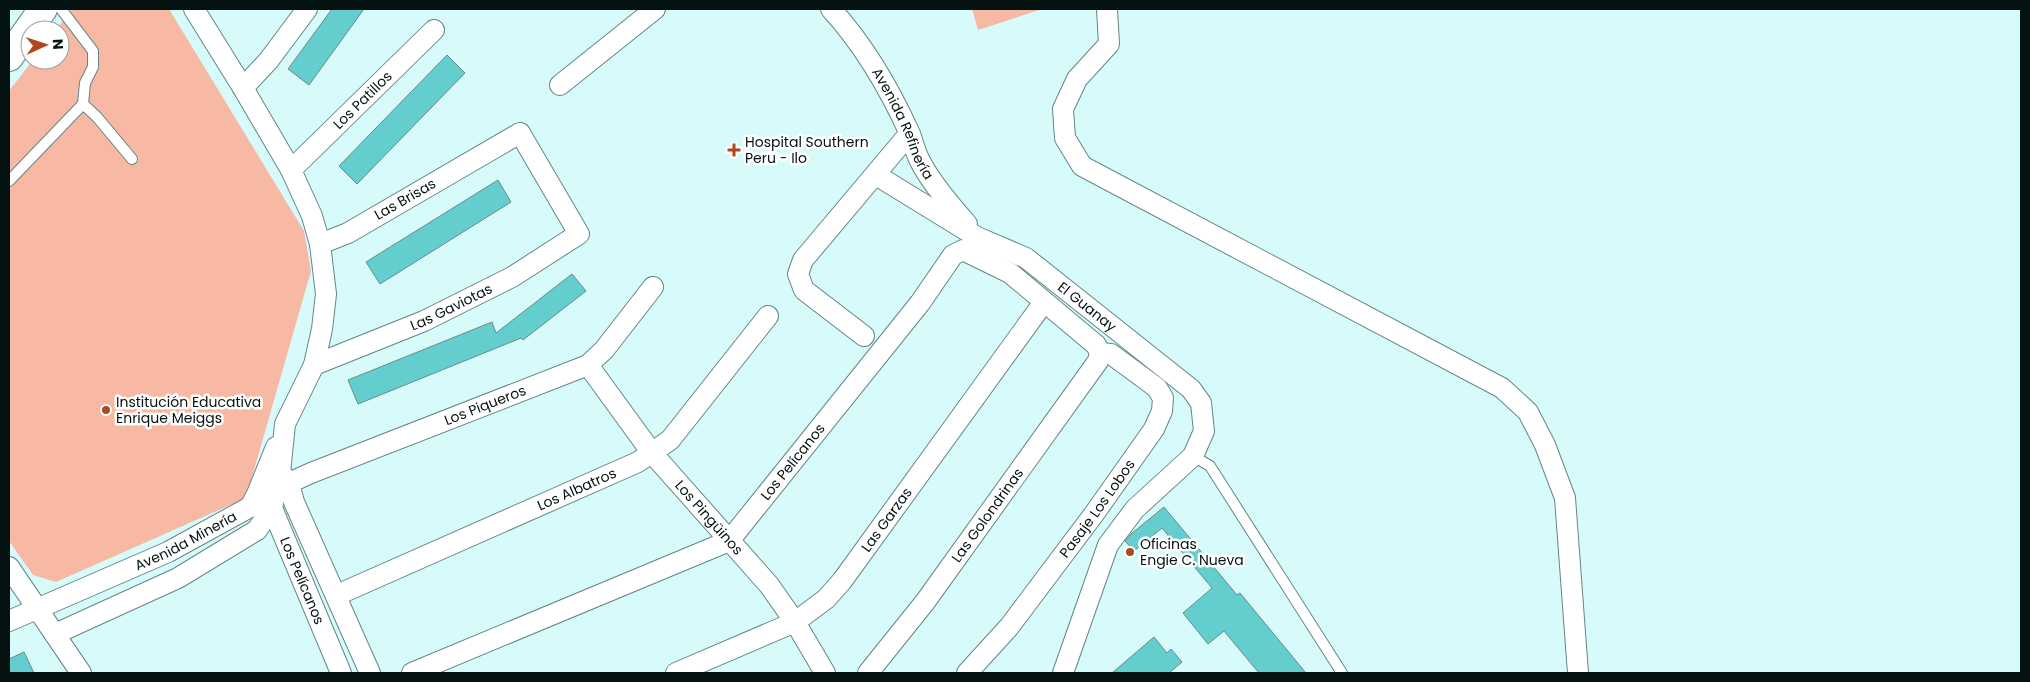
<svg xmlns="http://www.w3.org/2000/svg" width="2030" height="682" viewBox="0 0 2030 682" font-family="Poppins,sans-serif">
<rect width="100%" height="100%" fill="#d6fbfa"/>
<path fill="#f7b9a3" d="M72 9H169L304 231 311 271 246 498 56 582 33 575 9 541V91L33 60H60V30H56Z
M972 9H1042L978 30Z"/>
<path fill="#64cece" stroke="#698b8a" d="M332 9H364L309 85 288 69Z
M447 55 465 73 357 184 339 166Z
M498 180 511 202 380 284 366 262Z
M572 274 586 291 523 340 521 338 358 404 348 380 492 322 496 333Z
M1164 507 1237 595 1240 593 1306 673H1259L1224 631 1208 644 1183 613 1212 588 1162 528 1134 551 1125 541 1131 534Z
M1154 637 1167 653 1171 649 1182 662 1169 673H1112Z
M24 652 34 673H9V659Z"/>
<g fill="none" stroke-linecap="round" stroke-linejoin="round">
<g stroke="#648686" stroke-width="12">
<path id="lane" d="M61 9 93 51V67L85 83 83 104 97 117 132 159
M9 181 83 104
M1193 456 1210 466 1342 673"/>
</g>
<g stroke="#648686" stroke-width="22">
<g id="street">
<path id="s1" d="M831 9C864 45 890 90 910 134 913 142 915 151 919 159 929 180 951 206 967 224"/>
<path d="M1107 9 1109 44 1077 79 1063 109 1065 138 1082 166 1502 388 1528 412 1545 445 1565 498 1578 673"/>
<path d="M560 85 655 9"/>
<path d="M243 88 269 60 307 9"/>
<path id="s2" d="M291 170 434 30"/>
<path id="s3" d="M876 175 977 237 1026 258 1191 389 1201 403 1204 431 1193 456 1135 509 1108 545 1063 673"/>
<path d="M864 336 804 290 798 274 803 260 909 134"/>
<path id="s4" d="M314 365 424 321 512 277 579 234 520 133 348 233 320 244"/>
<path id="s5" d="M588 365 652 453 769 585 795 622 825 673"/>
<path d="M280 472 289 483 294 502 370 673"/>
<path id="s6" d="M289 483 311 473 588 365 604 350 653 287"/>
<path id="s7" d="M264 500 272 508 341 673"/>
<path d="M9 567 81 673"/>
<path id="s8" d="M337 595 638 462 670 440 768 316"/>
<path id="s9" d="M9 621 168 552 250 507 257 494 276 447"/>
<path d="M55 634 178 578 257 530 272 508 280 473 285 424 314 365 322 329 326 294 320 244 312 216 291 170 243 88 194 9"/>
<path id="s10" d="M412 673 729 541 920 303 953 255 963 250 1010 273 1096 345 1100 353"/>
<path id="s11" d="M676 673 795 622 826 599 842 581 1044 302"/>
<path id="s12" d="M868 673 925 602 1098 361 1100 353"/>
<path id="s13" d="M967 673 1009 627 1094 514 1154 429 1162 411 1163 398 1157 388 1111 354 1100 353"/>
</g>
</g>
<g stroke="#648686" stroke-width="30">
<path id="secondary" d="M9 57 43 9"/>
</g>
<use href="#lane" stroke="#fff" stroke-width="10"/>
<use href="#street" stroke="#fff" stroke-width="20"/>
<use href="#secondary" stroke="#fff" stroke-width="28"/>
</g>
<g fill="#ae481f" stroke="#fff" stroke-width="2">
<path d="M731.5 142.5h5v5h5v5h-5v5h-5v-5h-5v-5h5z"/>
<circle cx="106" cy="410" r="5"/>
<circle cx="1130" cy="552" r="5"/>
</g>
<g text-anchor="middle" stroke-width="5" stroke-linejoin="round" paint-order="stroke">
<g font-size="14" fill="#051212" stroke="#fff">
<text dy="5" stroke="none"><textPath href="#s2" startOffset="100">Los Patillos</textPath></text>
<text dy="5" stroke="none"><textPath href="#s1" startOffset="136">Avenida Refinería</textPath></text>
<text transform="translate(405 199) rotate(-30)" y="5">Las Brisas</text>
<text dy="5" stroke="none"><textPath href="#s4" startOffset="149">Las Gaviotas</textPath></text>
<text dy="5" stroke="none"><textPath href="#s3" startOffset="250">El Guanay</textPath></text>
<text dy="5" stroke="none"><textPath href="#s6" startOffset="211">Los Piqueros</textPath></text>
<text dy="5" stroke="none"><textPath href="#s10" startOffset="445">Los Pelícanos</textPath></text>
<text dy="5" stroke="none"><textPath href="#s8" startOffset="262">Los Albatros</textPath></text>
<text dy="5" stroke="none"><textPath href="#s13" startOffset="210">Pasaje Los Lobos</textPath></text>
<text dy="5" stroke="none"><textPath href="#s12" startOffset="198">Las Golondrinas</textPath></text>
<text dy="5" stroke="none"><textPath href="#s5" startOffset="195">Los Pingüinos</textPath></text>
<text dy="5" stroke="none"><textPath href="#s11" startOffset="268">Las Garzas</textPath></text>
<text dy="5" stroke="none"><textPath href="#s9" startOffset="194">Avenida Minería</textPath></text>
<text dy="5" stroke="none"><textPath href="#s7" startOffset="90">Los Pelícanos</textPath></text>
</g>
<g font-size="14" fill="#051212" stroke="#fff" text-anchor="start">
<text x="745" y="147">Hospital Southern<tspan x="745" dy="16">Peru - Ilo</tspan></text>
<text x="116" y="407">Institución Educativa<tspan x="116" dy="16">Enrique Meiggs</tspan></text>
<text x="1140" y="549">Oficinas<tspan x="1140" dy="16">Engie C. Nueva</tspan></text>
</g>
</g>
<rect width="2030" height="682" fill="none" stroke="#051212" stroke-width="20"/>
<g transform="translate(45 45) rotate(87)"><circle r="24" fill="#ffffff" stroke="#9ba0a0"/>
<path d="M0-4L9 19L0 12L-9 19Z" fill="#ae481f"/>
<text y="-8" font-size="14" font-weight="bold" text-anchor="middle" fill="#051212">N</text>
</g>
</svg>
